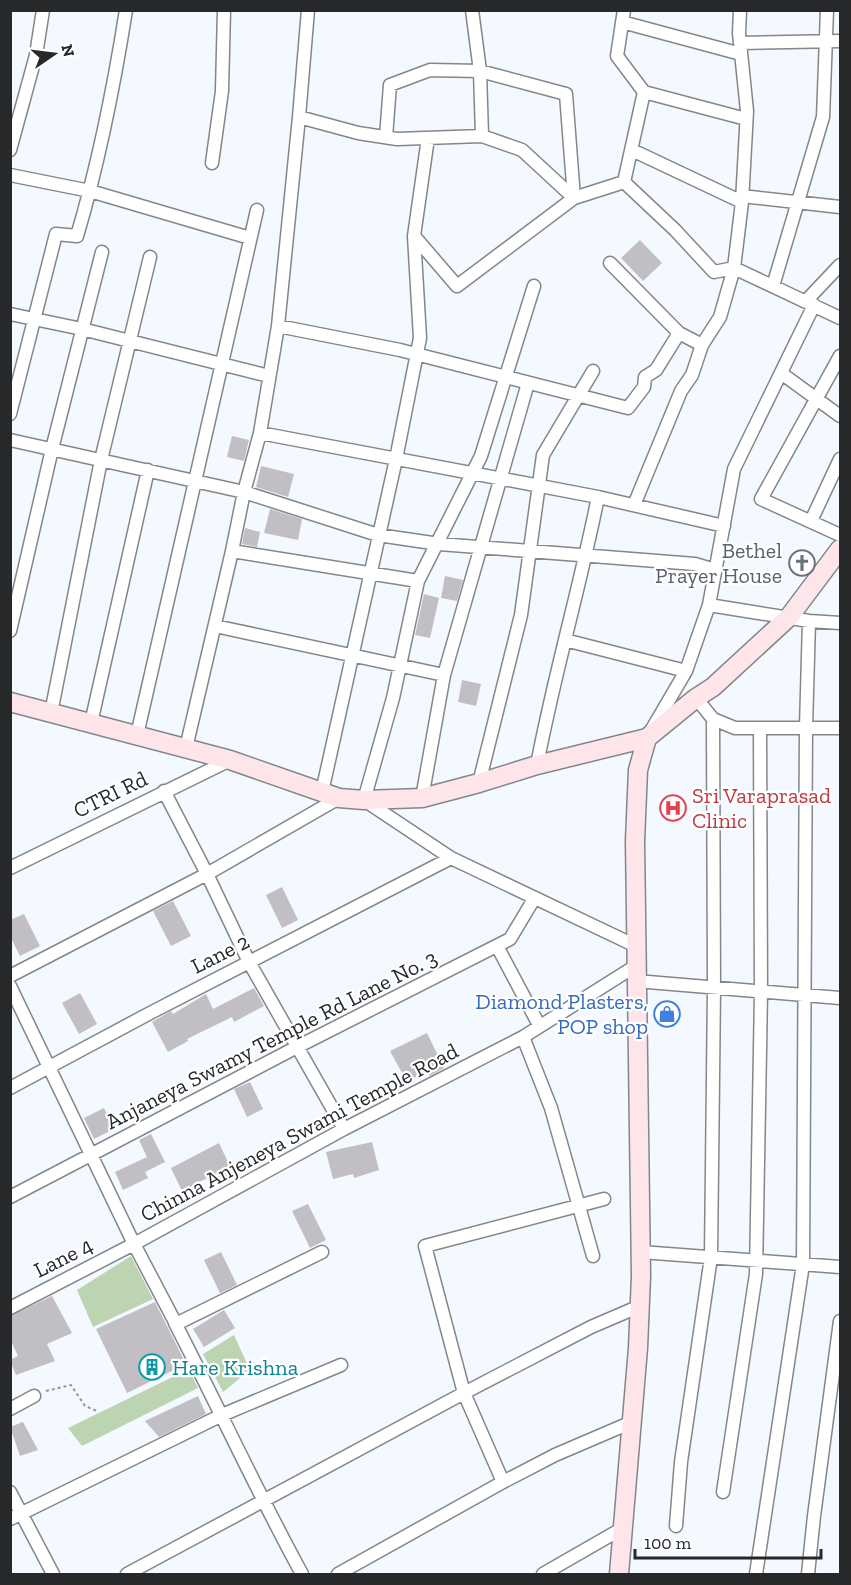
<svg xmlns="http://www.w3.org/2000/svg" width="851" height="1585" viewBox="0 0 851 1585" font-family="'Zilla Slab',serif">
<rect width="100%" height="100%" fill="#f3f9fe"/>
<path fill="#bdd4b2" d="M131 1256 153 1299 93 1327 77 1290Z
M234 1335 250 1370 223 1392 203 1354Z
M189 1369 198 1388 82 1446 68 1428Z"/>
<path fill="#c1bec4" d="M640 240 662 263 643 281 621 258Z
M232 436 249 440 244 461 227 457Z
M261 466 294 474 288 497 256 487Z
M270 509 302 519 298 540 264 533Z
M245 528 260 532 257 547 242 544Z
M445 576 463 580 457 601 441 598Z
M424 594 439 598 430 638 415 635Z
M462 680 481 684 476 706 458 702Z
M282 887 298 920 282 928 266 895Z
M173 901 191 936 171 946 153 911Z
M24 914 40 946 20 956 10 936V920Z
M254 988 264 1006 234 1022 232 1017 187 1039 188 1041 168 1052 152 1022 171 1011 173 1014 206 994 213 1009Z
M80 993 97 1024 79 1034 62 1003Z
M427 1033 444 1068 430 1076 427 1070 407 1082 390 1051Z
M250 1082 263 1109 247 1117 234 1089Z
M104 1108 114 1129 94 1139 84 1118Z
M151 1134 165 1162 145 1172 148 1178 123 1190 115 1172 147 1157 139 1140Z
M372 1142 379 1170 354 1178 353 1174 333 1179 326 1152Z
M219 1143 233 1173 218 1180 215 1174 182 1191 171 1168Z
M308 1204 326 1240 310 1248 292 1211Z
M221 1252 237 1285 220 1293 204 1260Z
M52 1296 72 1333 47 1344 55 1361 16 1375 10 1360 18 1356 10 1339V1316Z
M155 1302 186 1364 127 1393 96 1329Z
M224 1310 235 1328 204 1347 193 1329Z
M198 1396 206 1414 159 1437 145 1421Z
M23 1422 38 1450 20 1456 10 1427Z"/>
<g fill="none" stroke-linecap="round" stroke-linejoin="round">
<g stroke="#81878b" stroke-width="15">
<path id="street" d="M472 10 480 71 482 136
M624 10 617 56 644 92 624 182 675 230 714 272 734 268 840 318
M622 22 741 54
M740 43 840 41
M644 92 746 119
M299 117 358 133 397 139 482 136 522 150 574 198 624 182
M386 137 390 85 430 70 480 71 566 94 574 198 457 286 414 236
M10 150 36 55 43 10
M632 150 742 202
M212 163 222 91 224 10
M10 175 90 191 250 238
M742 196 840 207
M610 263 679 333 702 345
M534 286 481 456 418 581 393 698 364 800 451 858 636 946
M773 286 823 117 827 10
M806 301 840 265
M814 305 734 469 709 605 809 621 840 623
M10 314 82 329 269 376
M278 326 400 350 628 408 644 387 645 377 656 370 679 333
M840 356 761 499 840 535
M781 373 840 416
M10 414 56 234 77 236C99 162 114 86 126 10
M260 433 598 497 724 526
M10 440 244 492 378 535 439 544 695 564 715 570
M634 505 681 391 692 375 702 345 720 317 734 268 742 202 747 111 739 33 740 10
M811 521 840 459
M232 551 418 581
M215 626 444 675 528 383
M10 631 52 449 102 252
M565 640 686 671
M696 698 713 719 735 728H840
M51 713 101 460 150 257
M91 723 148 470
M652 729 686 671 709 605
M137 735 257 210
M186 748 232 551 244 492 260 433 278 326 299 117 308 10
M537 765C554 675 580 587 598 497
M479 783 521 615 543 455 593 371
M164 791 207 874 249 962 344 1129
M322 792 396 459 420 338 414 236 428 138
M422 798 444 675
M10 868 230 760
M497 946 539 1025
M10 976 207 874 339 798
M648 982 840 998
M10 986 134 1244 344 1129 523 1037 637 965
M523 1037 551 1108 593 1256
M10 1088 154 1011 451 858
M10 1197 297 1047 510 939 534 899
M641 1252 840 1267
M10 1308 134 1244 176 1324 322 1252
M175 1323C218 1406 257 1492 302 1574
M10 1409 34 1396
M503 1482 464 1393 425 1246 604 1199
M10 1492 53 1574
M723 1492 756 1274 761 993 760 728
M10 1519 222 1415 341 1365
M676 1526 681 1462 711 1257 714 988 713 719
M127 1574 464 1393 591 1327 640 1306
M338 1574 503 1482 555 1455 632 1422
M543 1574 623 1528
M756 1574 803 1264 806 727 809 621
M808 1574 814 1516 840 1321"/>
</g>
<g stroke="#81878b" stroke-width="21">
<path id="secondary" d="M10 702 230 760 339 798 364 800 422 798 479 783 537 765 647 738 696 698 713 687 789 617 840 549
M619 1574 638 1348 641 1276 635 841 638 770 647 738"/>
</g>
<path stroke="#919598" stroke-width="2" stroke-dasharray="3 3" stroke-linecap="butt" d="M46 1391 71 1385 85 1406 97 1411"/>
<use href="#street" stroke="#fff" stroke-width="12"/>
<use href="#secondary" stroke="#fee5ea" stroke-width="18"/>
</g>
<defs>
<g id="church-ring" transform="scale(1.35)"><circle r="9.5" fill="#fff" stroke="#6b7280" stroke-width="1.5"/><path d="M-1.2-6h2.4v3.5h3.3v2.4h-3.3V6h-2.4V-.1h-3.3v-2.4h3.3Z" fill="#6b7280"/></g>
<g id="hospital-ring" transform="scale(1.35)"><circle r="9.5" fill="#fff" stroke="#e0444e" stroke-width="1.5"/><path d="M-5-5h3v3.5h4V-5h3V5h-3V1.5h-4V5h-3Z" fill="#e0444e"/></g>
<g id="shop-ring" transform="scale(1.35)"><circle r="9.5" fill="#fff" stroke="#3f7fe0" stroke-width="1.5"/><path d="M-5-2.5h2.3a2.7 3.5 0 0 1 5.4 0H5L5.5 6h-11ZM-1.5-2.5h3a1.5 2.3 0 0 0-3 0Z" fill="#3f7fe0"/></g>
<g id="building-ring" transform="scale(1.35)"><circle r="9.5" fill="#fff" stroke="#0f9aa8" stroke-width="1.5"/><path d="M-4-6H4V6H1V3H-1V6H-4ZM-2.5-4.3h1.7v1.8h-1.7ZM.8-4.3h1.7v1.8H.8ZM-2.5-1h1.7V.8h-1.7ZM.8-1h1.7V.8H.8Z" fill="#0f9aa8"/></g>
</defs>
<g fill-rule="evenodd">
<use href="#church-ring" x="802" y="563"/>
<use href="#hospital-ring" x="673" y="808"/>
<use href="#shop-ring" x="667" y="1014"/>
<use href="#building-ring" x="152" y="1367"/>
</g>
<g text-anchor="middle" stroke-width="4.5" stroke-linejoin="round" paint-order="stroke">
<g font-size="22" fill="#5b616d" stroke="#fff" text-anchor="end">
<text x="782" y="558">Bethel<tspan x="782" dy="25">Prayer House</tspan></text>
</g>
<g font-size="22" fill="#26282a" stroke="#fff">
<text transform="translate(110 794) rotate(-26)" y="8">CTRI Rd</text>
<text transform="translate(220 953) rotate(-27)" y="8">Lane 2</text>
<text transform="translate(271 1039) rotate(-27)" y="8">Anjaneya Swamy Temple Rd Lane No. 3</text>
<text transform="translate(299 1132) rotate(-28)" y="8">Chinna Anjeneya Swami Temple Road</text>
<text transform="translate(63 1257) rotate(-27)" y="8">Lane 4</text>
</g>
<g font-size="22" fill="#be3a42" stroke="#fff" text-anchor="start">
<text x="692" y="803">Sri Varaprasad<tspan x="692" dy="25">Clinic</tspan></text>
</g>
<g font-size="22" fill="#366cbe" stroke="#fff" text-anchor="end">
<text x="648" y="1009">Diamond Plasters,<tspan x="648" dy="25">POP shop</tspan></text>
</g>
<g font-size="22" fill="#0d838f" stroke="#fff" text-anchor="start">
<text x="172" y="1375">Hare Krishna</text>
</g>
</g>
<rect width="851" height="1585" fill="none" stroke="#26282a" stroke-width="24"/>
<g transform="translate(54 54) rotate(76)" stroke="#ffffff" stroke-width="4.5" paint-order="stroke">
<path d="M0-4.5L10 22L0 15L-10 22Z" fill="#26282a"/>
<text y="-9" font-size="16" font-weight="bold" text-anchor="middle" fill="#26282a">N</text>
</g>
<path d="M635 1549v9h186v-9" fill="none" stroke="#26282a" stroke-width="3"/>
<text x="644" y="1549" font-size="18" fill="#26282a" stroke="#ffffff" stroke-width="4.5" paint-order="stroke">100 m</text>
</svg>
